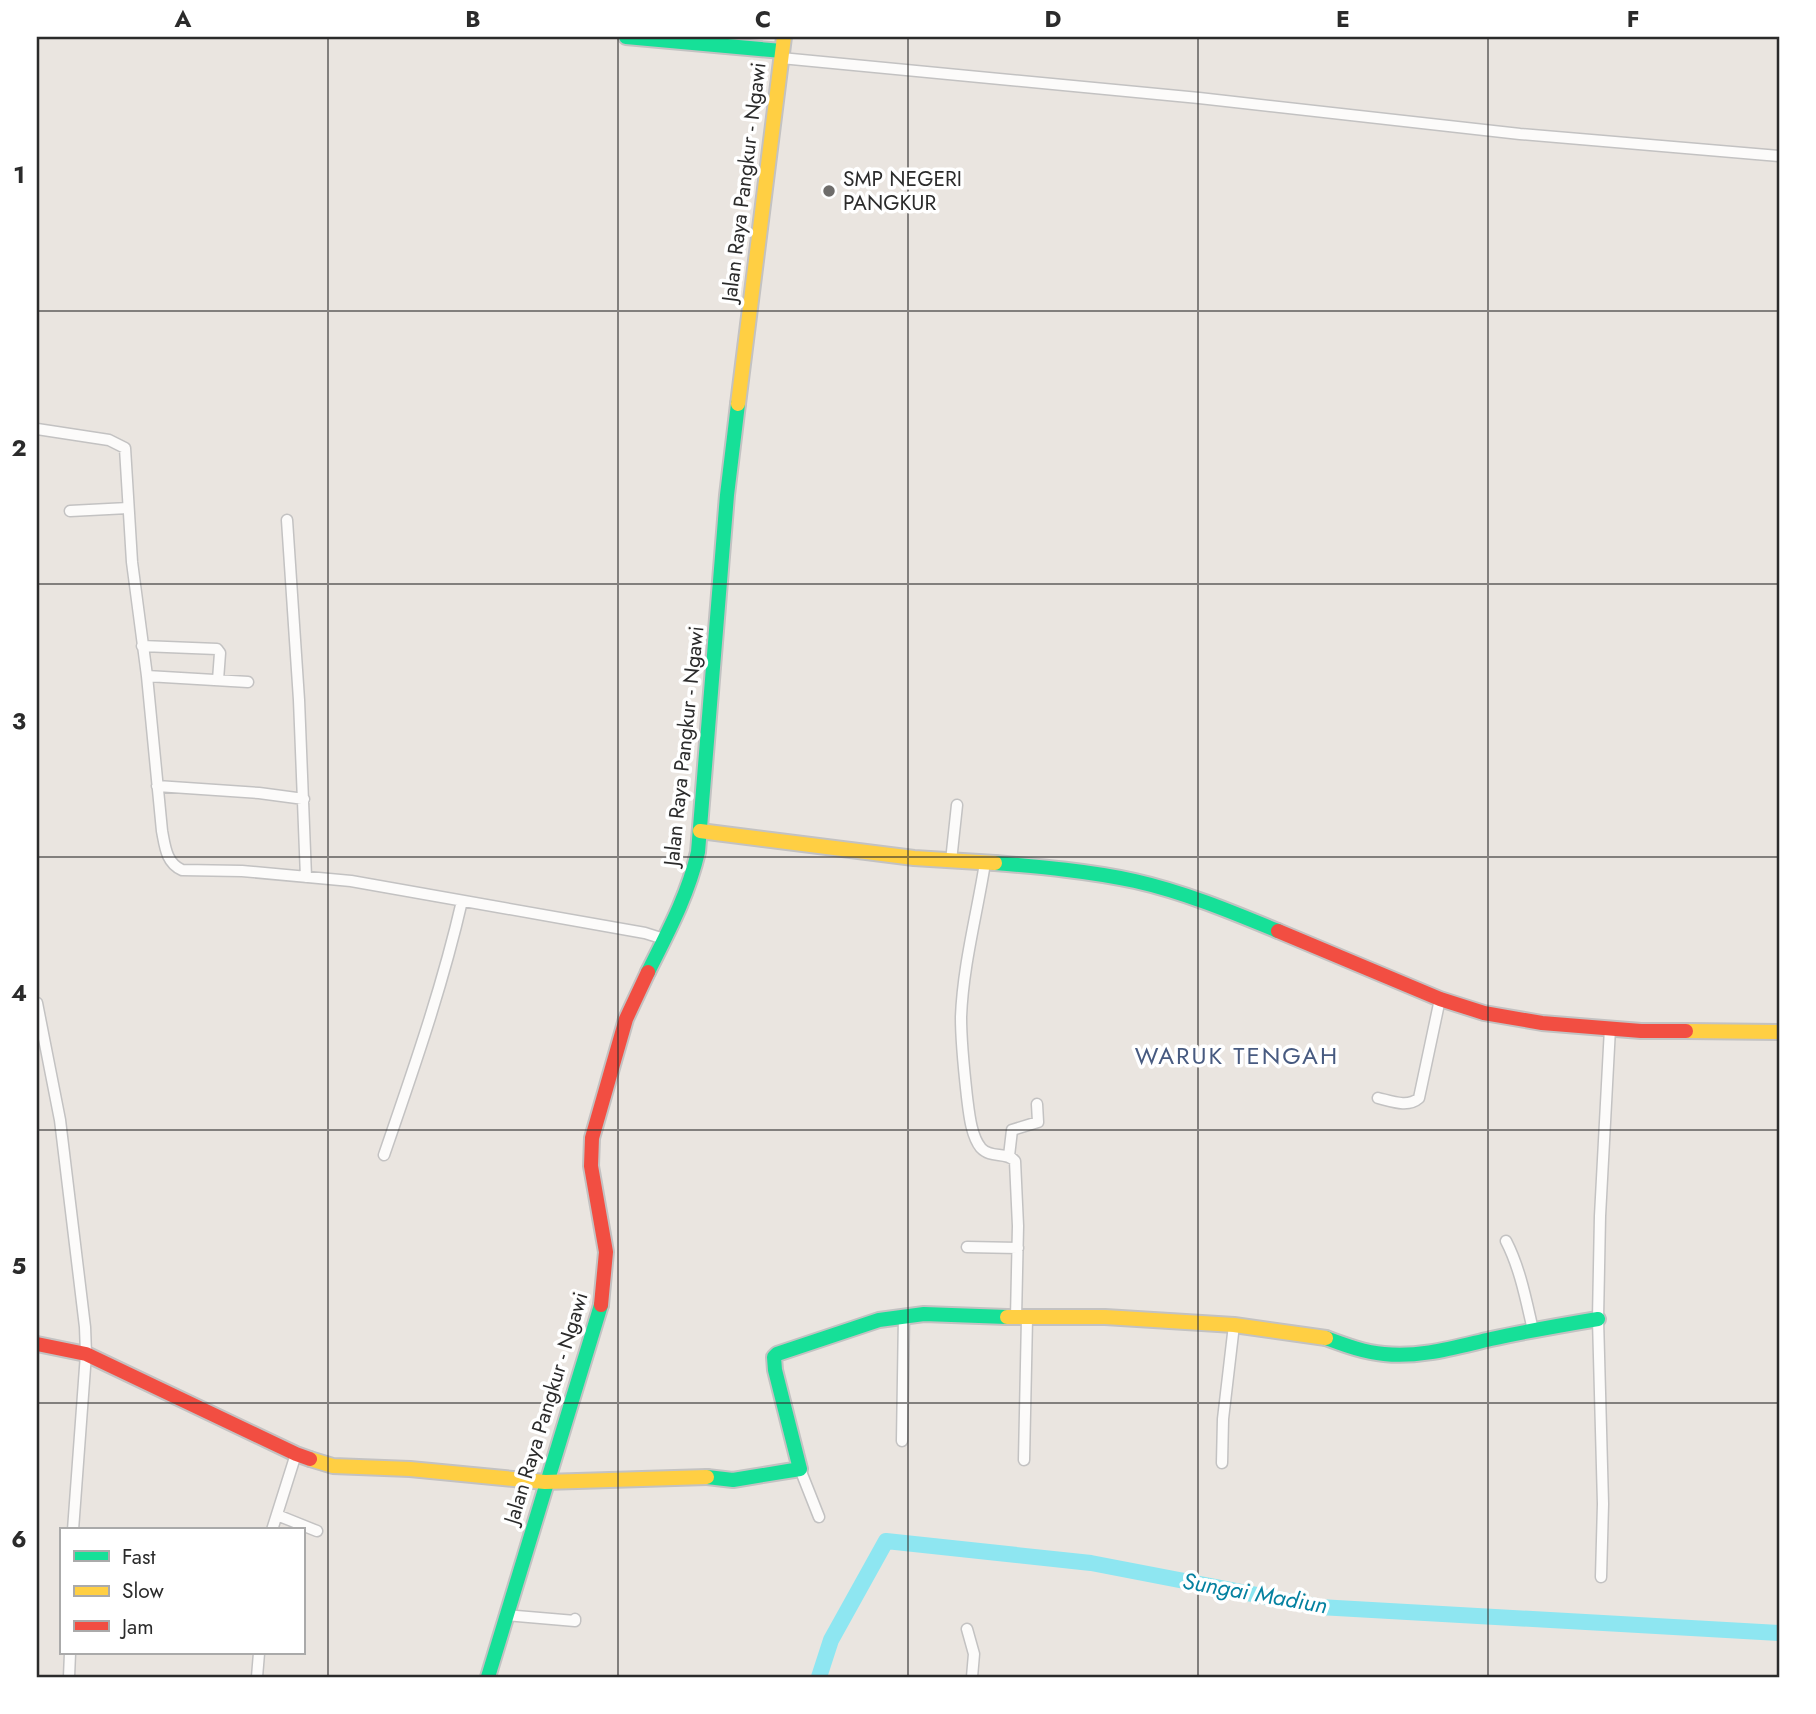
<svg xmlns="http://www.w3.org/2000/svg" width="1816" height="1714" viewBox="0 0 1816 1714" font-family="Jost,sans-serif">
<rect width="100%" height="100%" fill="#eae5e0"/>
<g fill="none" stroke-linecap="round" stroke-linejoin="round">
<path stroke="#8ee6f1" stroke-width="16" d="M819 1677 831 1640 886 1541 1091 1563 1319 1607 1779 1633"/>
<g stroke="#c3c2c2" stroke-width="13">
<path id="street" d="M781 58 1199 98 1520 134 1779 156
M37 429 109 440 125 448 132 562 147 676 162 831C165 846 166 863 182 870L242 871 351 881 645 933 664 939
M70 511 128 508
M287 520 299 700 306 877
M142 646 217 649 220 653 218 680
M147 676 248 682
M157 786 259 793 304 799
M951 861 957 805
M985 863C977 914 963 965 961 1017 961 1044 964 1070 967 1097 969 1113 971 1136 981 1148 991 1159 1006 1151 1015 1161L1018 1226 1016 1318
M37 1003 60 1120 85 1327 86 1354 73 1530
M1378 1098C1391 1101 1408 1108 1419 1098L1440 999
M384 1155C413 1071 442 988 462 901
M1009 1156 1012 1130 1038 1122 1037 1104
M1506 1241C1520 1268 1526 1300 1533 1330
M967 1247 1018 1248
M902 1441 904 1315
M1024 1460 1027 1318
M1222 1463 1223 1419 1234 1325
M800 1469 819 1517
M277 1515 317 1531
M272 1530 296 1454
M1601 1577 1603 1504 1598 1319 1600 1216 1610 1028
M505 1615 575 1621V1619
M967 1629 974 1654 972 1677
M69 1677 70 1653
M257 1677 259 1653"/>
</g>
<g stroke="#c3c2c2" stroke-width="18">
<path id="fast" d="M626 37 782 51
M995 863C1042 867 1089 871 1135 881 1184 892 1232 912 1278 931
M648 972C668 932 688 895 698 852L727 495 738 404
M1326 1338C1345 1345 1363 1352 1384 1354 1420 1358 1456 1347 1491 1339 1527 1331 1562 1325 1598 1319
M707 1477 733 1480 800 1469 775 1370 774 1357 777 1354 879 1320 924 1314 1007 1317
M488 1677 601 1305"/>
</g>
<g stroke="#c3c2c2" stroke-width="18">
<path id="slow" d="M738 404 784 37
M700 831 914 858 995 863
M1686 1031 1779 1032
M1007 1317H1105L1234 1325 1326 1338
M310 1459 333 1466 410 1469 545 1482 707 1477"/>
</g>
<g stroke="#c3c2c2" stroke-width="18">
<path id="jam" d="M1278 931 1440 999 1484 1013 1542 1023 1641 1031H1686
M601 1305 606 1252 591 1166 592 1138 626 1019 648 972
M37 1344 86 1354 296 1454 310 1459"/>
</g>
<use href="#street" stroke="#fcfbfa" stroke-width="10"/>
<use href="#fast" stroke="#16e098" stroke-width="14"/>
<use href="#slow" stroke="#ffcf43" stroke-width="14"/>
<use href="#jam" stroke="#f24e42" stroke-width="14"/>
</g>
<path fill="none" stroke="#2b2b2b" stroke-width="2" stroke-opacity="0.55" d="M328 37V1677M618 37V1677M908 37V1677M1198 37V1677M1488 37V1677M37 311H1779M37 584H1779M37 857H1779M37 1130H1779M37 1403H1779"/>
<circle fill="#6e6c6a" stroke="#fff" stroke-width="2.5" cx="829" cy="191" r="7"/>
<g text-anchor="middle" stroke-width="7" stroke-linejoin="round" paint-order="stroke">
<g font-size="21" fill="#2b2b2b" stroke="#fff" text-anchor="start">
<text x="843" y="186">SMP NEGERI<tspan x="843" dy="24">PANGKUR</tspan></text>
</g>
<g font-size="21" fill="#2b2b2b" stroke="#fff">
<text transform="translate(744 182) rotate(-83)" y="7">Jalan Raya Pangkur - Ngawi</text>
<text transform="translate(684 746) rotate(-84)" y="7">Jalan Raya Pangkur - Ngawi</text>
<text transform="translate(546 1408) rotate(-73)" y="7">Jalan Raya Pangkur - Ngawi</text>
</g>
<g font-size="23" font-style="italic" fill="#0481a0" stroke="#fff">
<text transform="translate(1255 1593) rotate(10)" y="8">Sungai Madiun</text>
</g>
<g font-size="24" letter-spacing="2" fill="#475a80" stroke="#fff">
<text x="1237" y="1064">WARUK TENGAH</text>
</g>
</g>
<rect width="1816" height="1714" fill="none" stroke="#ffffff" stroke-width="77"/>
<rect x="60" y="1528" width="245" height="126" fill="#ffffff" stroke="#aaaaaa" stroke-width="2"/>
<rect x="74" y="1551" width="35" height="10" fill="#16e098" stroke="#aaaaaa" stroke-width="2"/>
<text x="122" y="1564" font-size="21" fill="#2b2b2b">Fast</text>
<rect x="74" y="1586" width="35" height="10" fill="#ffcf43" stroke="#aaaaaa" stroke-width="2"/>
<text x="122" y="1598" font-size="21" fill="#2b2b2b">Slow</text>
<rect x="74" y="1621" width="35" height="10" fill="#f24e42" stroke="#aaaaaa" stroke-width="2"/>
<text x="122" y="1634" font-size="21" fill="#2b2b2b">Jam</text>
<rect x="38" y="38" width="1740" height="1638" fill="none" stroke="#2b2b2b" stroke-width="2.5"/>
<g font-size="23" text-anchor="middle" font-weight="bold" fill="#2b2b2b">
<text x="183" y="27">A</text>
<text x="473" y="27">B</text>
<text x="763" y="27">C</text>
<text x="1053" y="27">D</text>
<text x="1343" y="27">E</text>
<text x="1633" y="27">F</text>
<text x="19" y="183">1</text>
<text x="19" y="456">2</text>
<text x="19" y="729">3</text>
<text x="19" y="1001">4</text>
<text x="19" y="1274">5</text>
<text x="19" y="1547">6</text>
</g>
</svg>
